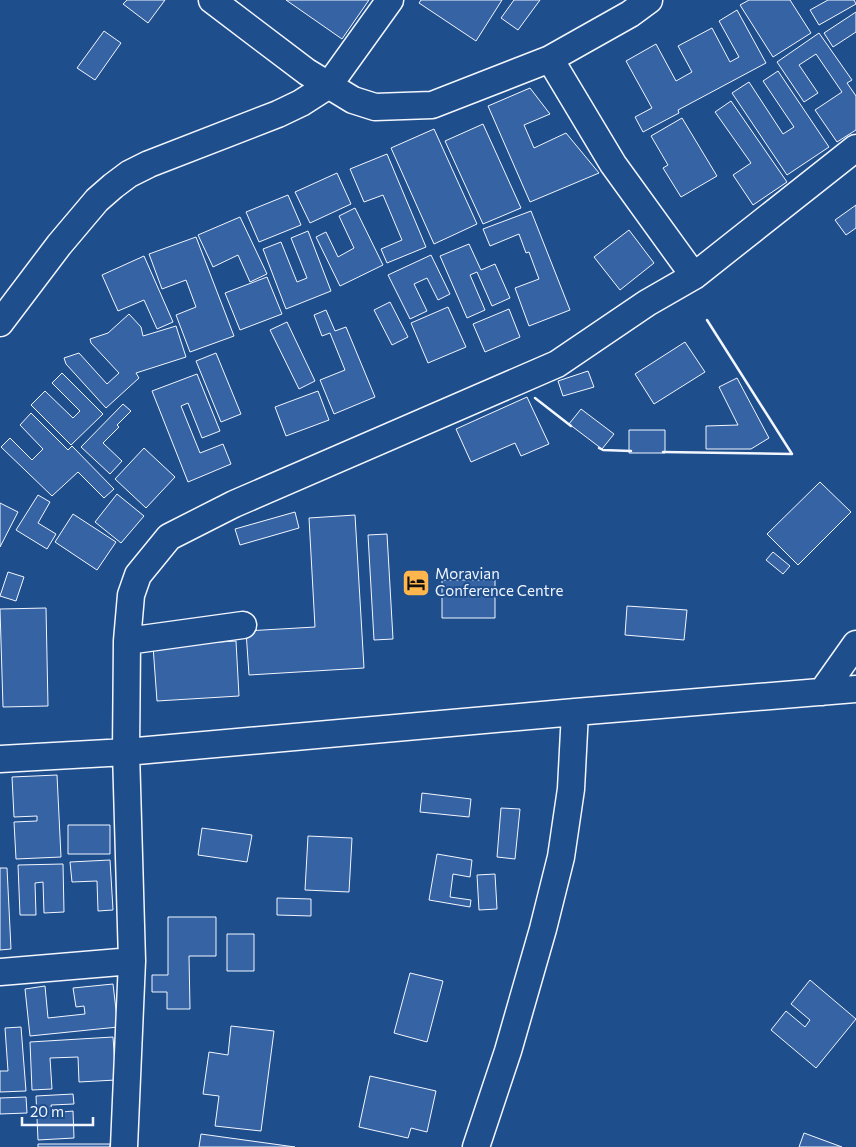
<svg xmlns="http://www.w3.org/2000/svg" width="856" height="1147" viewBox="0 0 856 1147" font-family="Commissioner,sans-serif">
<rect width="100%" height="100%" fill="#1f4e8c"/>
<path fill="#3563a3" stroke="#f2f6ff" d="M127 0H165L148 23 123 4Z
M286 0H369L342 39Z
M421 0H502L476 41 419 3Z
M514 0H540L518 30 501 18Z
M749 0H790L811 33 773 57 740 5Z
M828 0H854L856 4 819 25 810 10Z
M737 10 766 63 678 110 679 113 643 132 635 117 652 108 626 61 656 44 676 81 692 72 678 46 712 28 730 62 739 57 719 21Z
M856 12V32L833 47 824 33Z
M104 31 121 43 95 80 77 68Z
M819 33 852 80 847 83 856 96V130L837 142 815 110 842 92 816 54 799 65 818 93 804 102 777 62Z
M778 71 829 147 787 175 732 93 749 82 783 134 794 127 763 81Z
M530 88 550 114 524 125 534 148 566 133 599 173 530 202 488 106Z
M731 101 787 182 753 205 733 175 751 163 715 112Z
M682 118 717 176 681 197 663 168 668 165 651 136Z
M483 124 521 208 483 224 445 141Z
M434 129 477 224 434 244 391 148Z
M387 154 426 247 387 263 381 249 402 240 383 195 364 202 350 169Z
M337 173 351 204 310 223 295 192Z
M288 195 301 225 259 242 246 212Z
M856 205V228L846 235 835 220Z
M355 208 383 265 340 286 316 237 326 232 338 257 354 248 339 216Z
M531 211 570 310 529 326 515 288 539 279 529 252 526 253 519 234 490 246 483 229Z
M240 217 267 274 250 282 238 255 213 267 198 235Z
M629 230 654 263 620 290 594 257Z
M308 231 331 291 286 309 263 249 281 242 297 282 307 278 291 238Z
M196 237 234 336 190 352 176 315 196 307 186 280 162 289 149 254Z
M469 244 481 270 495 264 510 298 492 306 477 272 470 275 485 310 467 318 440 256Z
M431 255 450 294 438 300 427 278 414 284 427 311 410 319 388 275Z
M144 256 173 322 157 329 144 300 118 311 102 275Z
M267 277 282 314 240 330 225 293Z
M390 302 408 337 392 345 374 310Z
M448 307 466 347 428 363 411 323Z
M509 309 520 337 485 352 473 324Z
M326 310 335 331 346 327 375 397 334 414 320 380 345 370 330 333 322 336 314 315Z
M129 314 141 327 143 336 176 326 186 357 136 373 139 378 106 408 66 364 64 358 79 353 107 384 119 373 91 343 90 339 108 333Z
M287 322 315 381 299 389 270 330Z
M685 342 705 372 654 404 635 374Z
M216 353 241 414 221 422 196 361Z
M588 371 594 387 563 396 558 381Z
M62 373 103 414 71 445 31 405 45 391 73 418 80 411 52 383Z
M197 374 220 431 202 438 188 403 181 406 200 453 223 444 231 464 188 482 152 391Z
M737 378 769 438 751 449H706V426L738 425 719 387Z
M318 391 329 420 286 436 275 407Z
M527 397 549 444 521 456 515 443 471 462 456 429Z
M123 404 131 411 117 425 119 427 103 443 122 461 110 474 81 447Z
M581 409 614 434 602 449 569 424Z
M31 413 68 450 72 446 114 489 104 498 78 472 52 496 1 447 10 438 32 460 43 449 20 425Z
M629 430H665V453H629Z
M144 448 175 477 146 508 115 479Z
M820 482 851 512 798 565 767 534Z
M117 494 144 516 121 543 95 522Z
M38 495 50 502 38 523 56 534 47 549 16 530Z
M0 503 18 512 0 547Z
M295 512 299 528 240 545 235 529Z
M73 514 116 542 97 570 55 542Z
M355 515 364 668 249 675 246 631 315 627 309 518Z
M387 534 393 639 374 640 368 535Z
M773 552 790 566 783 574 766 560Z
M8 572 24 577 16 601 0 596Z
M442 580H495V618H442Z
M627 606 687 610 684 640 625 635Z
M46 608 48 706 3 707 0 609Z
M236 641 239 696 157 701 153 646Z
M57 775 61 857 16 859 14 822 37 821V816L14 817 12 777Z
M422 793 471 799 469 817 420 812Z
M501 808 520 809 515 859 497 857Z
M68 825H110V854H68Z
M202 828 252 835 247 862 198 855Z
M308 836 352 838 349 892 305 890Z
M437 854 472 860 470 877 453 874 450 897 471 900 470 907 429 900Z
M110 860 113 910 98 911 97 881 72 882 70 862Z
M63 864 64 912 44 913 43 882 35 883 36 915H20L18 865Z
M0 868H7L11 949 0 950Z
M495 874 497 909 479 910 477 875Z
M277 898 311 899V916L277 915Z
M168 917H216V956H189L190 1009H167V992H152V975H168Z
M227 934H254V971H227Z
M410 973 443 981 427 1042 394 1033Z
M810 980 856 1019 816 1068 771 1030 786 1011 805 1027 810 1020 791 1004Z
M113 984 118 1027 30 1036 25 989 45 986 48 1018 85 1014 84 1006 76 1007 73 988Z
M231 1026 274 1031 261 1131 215 1126 219 1096 203 1094 209 1052 228 1055Z
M21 1027 26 1091 0 1092V1071H8L5 1028Z
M113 1037 116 1080 79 1082 78 1057 50 1058 52 1089 32 1090 30 1042Z
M370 1076 436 1091 427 1132 411 1128 408 1138 359 1127Z
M73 1094 74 1104 51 1105 52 1113 73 1111 74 1138 38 1140 36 1096Z
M26 1097 27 1113 0 1114V1098Z
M804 1133 842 1147H799Z
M201 1134 295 1147H199Z
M38 1144H110V1147H38Z"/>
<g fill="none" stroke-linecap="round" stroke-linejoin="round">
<g stroke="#f2f6ff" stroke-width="29">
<path id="minor" d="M212 0 307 72 353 100 375 107 432 105 550 59 630 14 649 0
M550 59 613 164 694 276
M0 323 59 245 97 200 113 186 129 174 149 164 278 114 301 103 329 85 390 0
M127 641 243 625
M822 692 856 644
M0 759 126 752 575 712 856 689
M0 972 132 961
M124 1147 132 961 126 752 127 641 131 595 138 575 169 537 234 504 557 364 647 303 694 276 856 148
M476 1147 508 1051 543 929 561 857 571 789 575 712"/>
</g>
<use href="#minor" stroke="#1f4e8c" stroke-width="26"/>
<path stroke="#f2f6ff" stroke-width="2.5" d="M535 398 571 426
M599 448 603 450 631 451
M663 452 792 454 707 320"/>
</g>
<defs>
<g id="hotel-square" transform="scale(1.4375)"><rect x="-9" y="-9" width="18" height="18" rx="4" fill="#ffb74d" stroke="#1f4e8c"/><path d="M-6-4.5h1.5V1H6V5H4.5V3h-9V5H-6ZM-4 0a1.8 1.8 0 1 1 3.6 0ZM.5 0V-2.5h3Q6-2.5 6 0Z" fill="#111"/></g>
</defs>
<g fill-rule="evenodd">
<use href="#hotel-square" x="416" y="583"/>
</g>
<g text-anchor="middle" stroke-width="4" stroke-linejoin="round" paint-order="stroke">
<g font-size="15" fill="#f2f6ff" stroke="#1f4e8c" text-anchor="start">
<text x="435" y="579">Moravian<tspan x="435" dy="17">Conference Centre</tspan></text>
</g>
</g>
<path d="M22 1117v8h71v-8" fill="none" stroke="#f2f6ff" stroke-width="2.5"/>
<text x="30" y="1117" font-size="15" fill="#f2f6ff" stroke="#1f4e8c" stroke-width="4" paint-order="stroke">20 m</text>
</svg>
